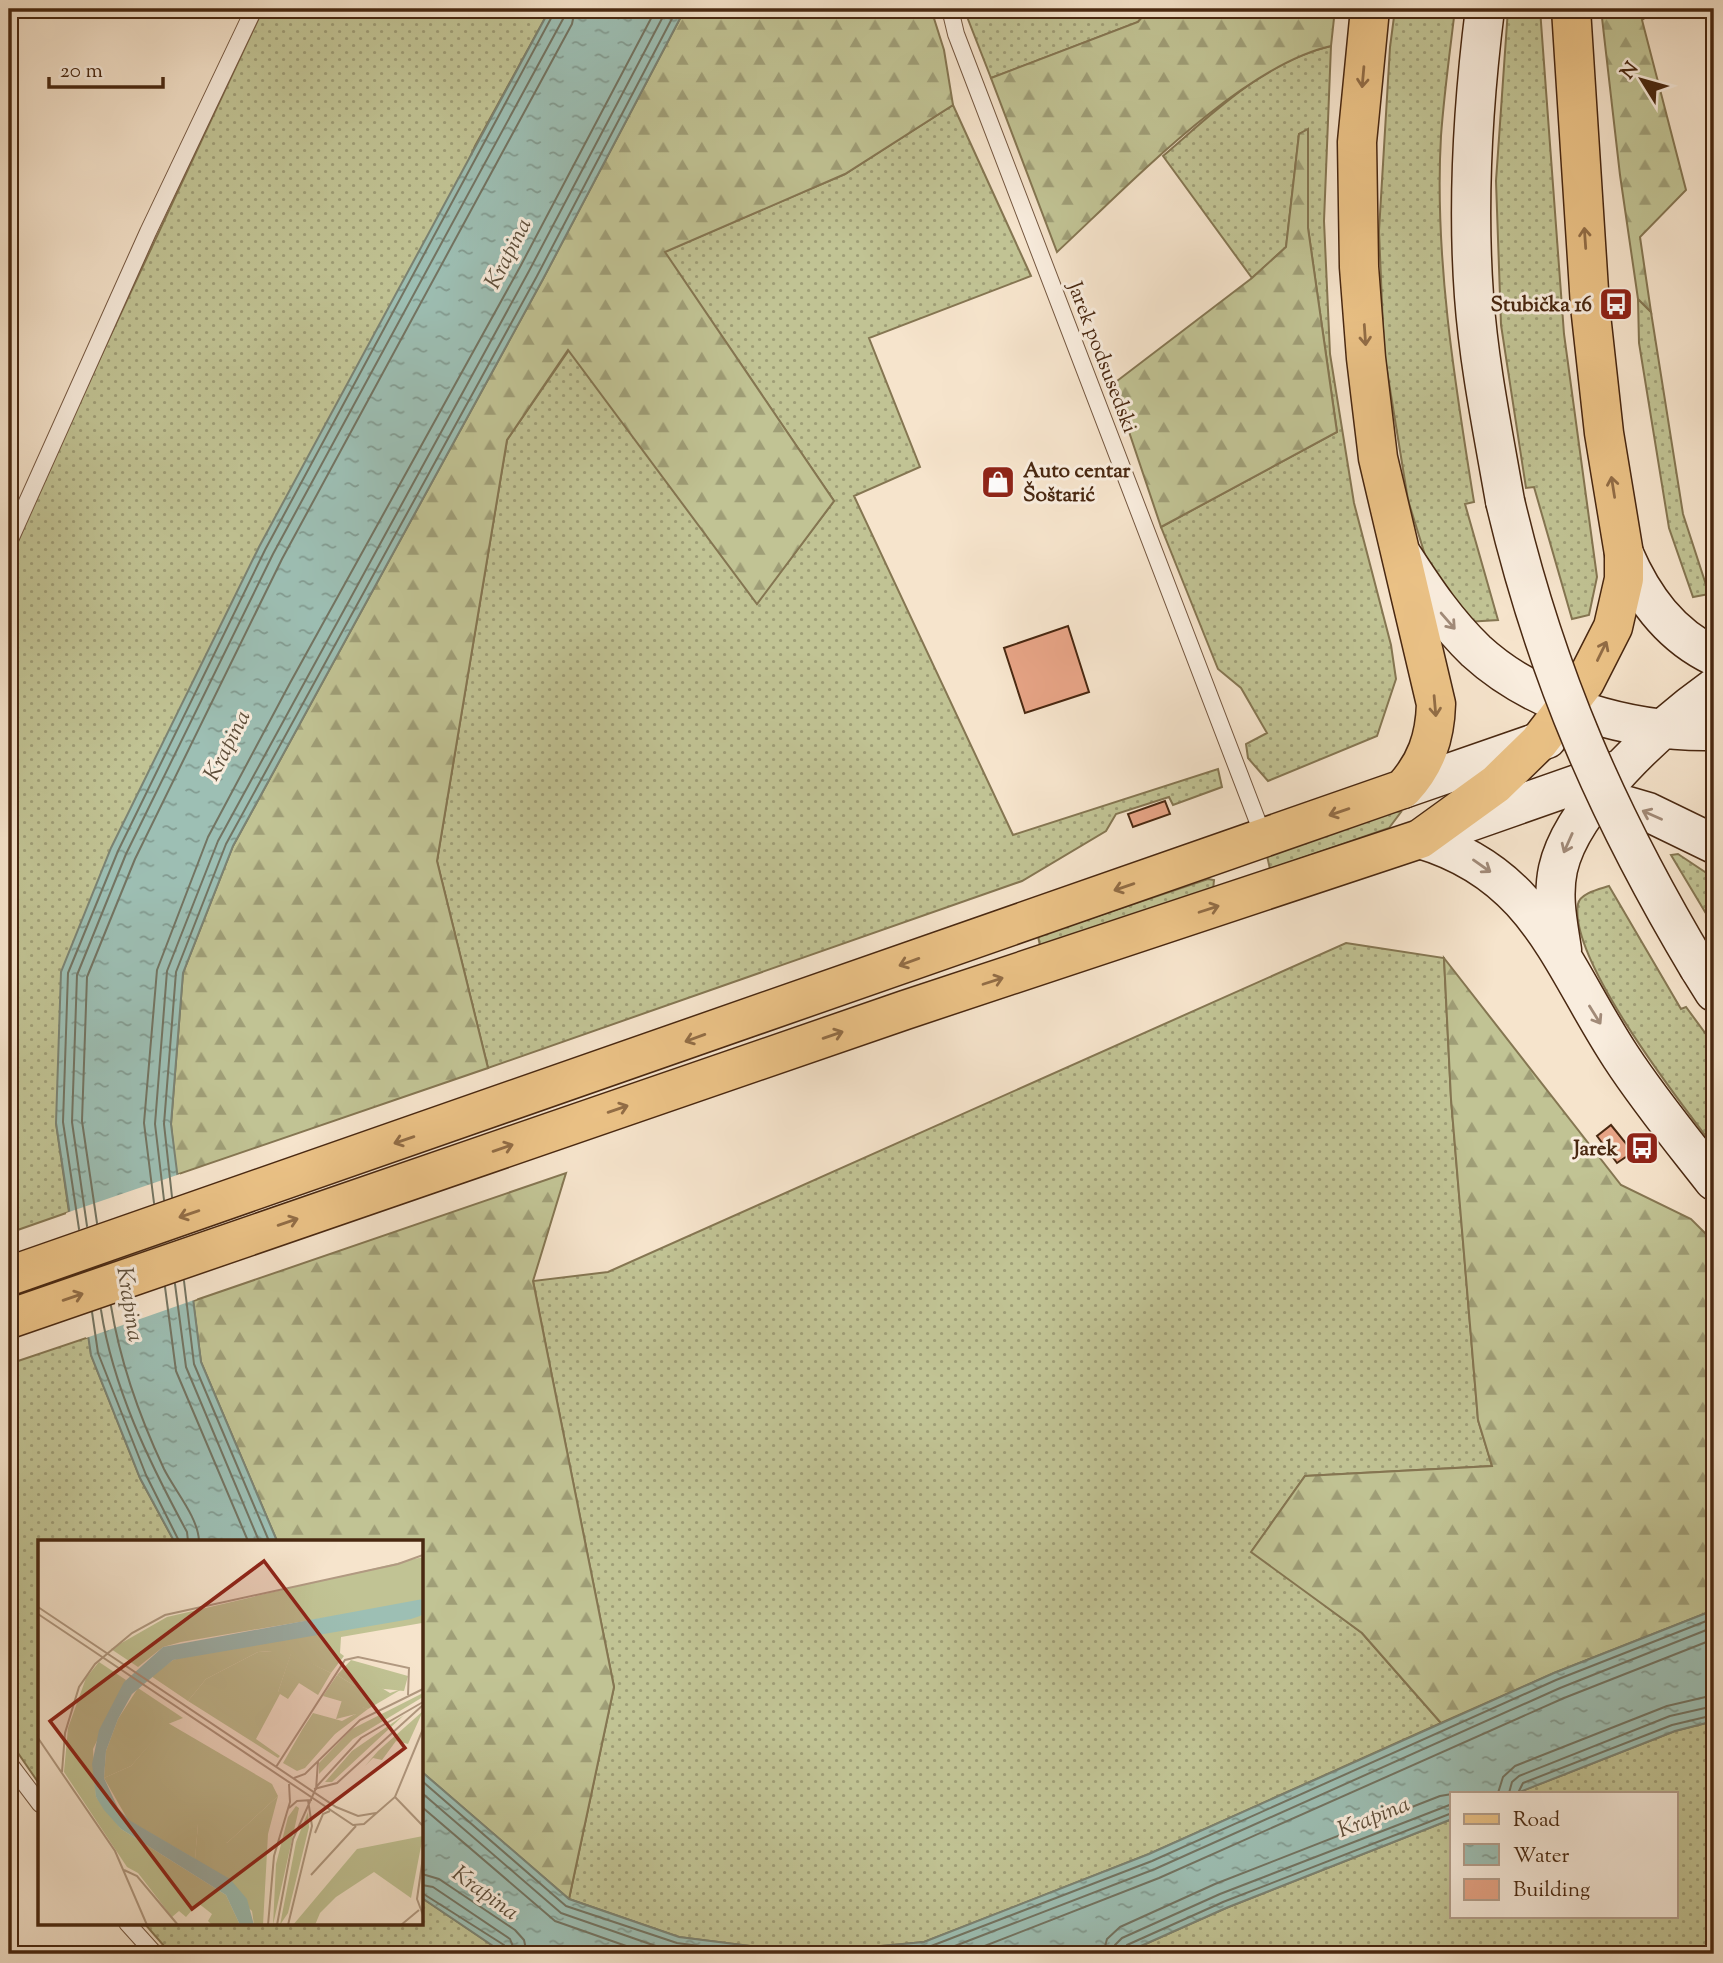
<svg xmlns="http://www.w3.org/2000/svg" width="1723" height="1963" viewBox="0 0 1723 1963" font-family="'Sorts Mill Goudy',serif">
<defs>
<pattern id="grass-dots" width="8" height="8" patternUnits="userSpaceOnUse" patternTransform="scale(1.75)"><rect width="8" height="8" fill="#c1c394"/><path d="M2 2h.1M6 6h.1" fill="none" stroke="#9f9e77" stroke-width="1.8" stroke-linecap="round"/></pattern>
<pattern id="forest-firs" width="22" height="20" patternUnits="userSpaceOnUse" patternTransform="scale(1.75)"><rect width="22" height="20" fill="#c1c394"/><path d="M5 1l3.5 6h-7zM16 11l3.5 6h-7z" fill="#9f9e77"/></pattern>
<pattern id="water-ripples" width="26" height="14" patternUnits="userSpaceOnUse" patternTransform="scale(1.75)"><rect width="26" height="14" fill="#9dbfb4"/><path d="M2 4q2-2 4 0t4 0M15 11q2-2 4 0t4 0" fill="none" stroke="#829b91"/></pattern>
</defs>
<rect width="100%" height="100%" fill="#f6e4cc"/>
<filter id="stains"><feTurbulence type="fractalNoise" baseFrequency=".00286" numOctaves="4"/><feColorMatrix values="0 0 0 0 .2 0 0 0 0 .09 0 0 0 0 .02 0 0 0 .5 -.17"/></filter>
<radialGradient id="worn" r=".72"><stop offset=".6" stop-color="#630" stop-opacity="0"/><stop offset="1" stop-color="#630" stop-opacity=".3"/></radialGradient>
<path fill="url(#grass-dots)" stroke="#857652" stroke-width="2" d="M263 9H550L475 146 56 1123 69 1212 9 1233V553Z
M964 9H1149L1138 22 991 78Z
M1395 9H1455C1450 51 1444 94 1441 136 1434 255 1455 384 1474 502L1465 504 1498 620 1466 622 1429 568 1408 500 1384 352 1379 231 1390 47Z
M1508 9H1540L1564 334 1597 577 1589 615 1572 619 1534 487 1526 488 1501 325 1496 181Z
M1331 46 1324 221 1330 354 1354 503 1391 645 1396 679 1377 736 1268 781 1248 758 1246 744 1267 733 1241 688 1218 669 1161 527 1337 432 1308 228V130L1299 134 1286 247 1252 278 1163 156C1213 113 1265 61 1331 46Z
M953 105 1031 276 869 338 920 467 854 496 1013 835 1218 769 1222 787 1173 805 1169 797 1116 814 1106 831 1022 881 488 1068 437 861 507 440 569 350 757 603 834 501 664 252 845 174Z
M1638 299 1651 312 1683 514 1709 594 1693 597 1669 528 1639 343Z
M1394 811 1401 812 1389 828 1270 869 1267 856Z
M1678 854 1714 878V927L1671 855Z
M1208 879 1214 880 1213 890 1040 946 1038 936Z
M1609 886 1681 1009 1686 1007 1714 1045V1147C1680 1102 1568 959 1578 904 1580 893 1600 889 1609 886Z
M1346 943 1444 958 1451 1099 1478 1420 1492 1466 1305 1476 1252 1551 1362 1633 1441 1723 1149 1854 924 1942 806 1953 679 1937 569 1899 614 1687 533 1281 608 1272Z
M89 1337 91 1355 140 1478 174 1541H40V1785L9 1740V1364Z
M1714 1721V1954H1123L1226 1908 1452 1819V1916H1676V1793H1517L1675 1731Z
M422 1898 505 1954H171L144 1923H422Z"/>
<path fill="url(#forest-firs)" stroke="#857652" stroke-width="2" d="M685 9H931L944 50 953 105 845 174 665 252 834 501 757 604 568 350 507 440 437 861 488 1068 176 1175 171 1124 183 973 233 846 543 279Z
M1149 9H1335L1331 46C1241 66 1125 189 1057 252L991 78 1138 22Z
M1601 9H1657L1642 20 1686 190 1640 237 1651 312 1638 299 1620 175Z
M1308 129V228L1337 432 1161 527 1113 384 1252 278 1286 247 1299 134Z
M1444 958 1621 1185 1691 1219 1714 1242V1610L1554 1673 1441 1723 1362 1633 1251 1552 1305 1476 1492 1466 1478 1420 1451 1099Z
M566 1173 533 1281 614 1687 569 1899 422 1772V1541H277L201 1362 193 1301Z"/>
<path fill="url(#water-ripples)" stroke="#7b8373" stroke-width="2" d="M550 9H685L543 279 233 846 183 973 171 1124 201 1362 277 1541H174L140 1478 91 1355 56 1123 61 972 111 848 259 547Z
M1714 1610V1721L1675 1731 1517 1793H1452V1819L1226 1908 1123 1954H505L422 1898V1772L569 1899 679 1937 806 1953 924 1942 1149 1854 1554 1673Z"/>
<path fill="#f6e4cc" d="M180 1174 197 1299 86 1338 66 1213Z"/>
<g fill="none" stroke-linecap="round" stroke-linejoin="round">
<path stroke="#737462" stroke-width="2" d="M172 1197 164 1124 176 972 226 844 537 276 677 9
M164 1200 155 1124 167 971 218 841 529 271 667 9
M154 1203 144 1123 157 970 208 837 290 683 520 267 656 9
M97 1223 82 1121 87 977 135 859 282 559 572 24 575 9
M87 1226 72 1122 77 975 126 854 273 554 563 19 565 9
M79 1229 63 1122 68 973 118 851 265 550 556 9
M184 1281 194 1364 269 1541
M175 1284 186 1367 259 1541
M165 1287 176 1371 248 1541
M111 1306C120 1361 140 1418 164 1469 175 1491 198 1517 199 1541
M101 1310C113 1388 149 1462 187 1532L188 1541
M92 1312 98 1353 146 1475 179 1541
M422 1781 566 1906 677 1943 759 1954
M422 1793 561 1913 673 1952 691 1954
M1498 1793 1503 1777 1515 1766 1667 1706 1714 1695
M1509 1793 1512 1782 1519 1776 1670 1716 1714 1706
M1518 1793 1523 1783 1672 1725 1714 1715
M422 1807 555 1921 649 1954
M422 1874 439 1879 515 1930 524 1940 527 1954
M422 1885 433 1887 510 1939 516 1954
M422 1893 504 1945 507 1954
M866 1954 926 1948 1152 1861 1556 1680 1714 1618
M934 1954 1155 1869 1560 1688 1714 1627
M964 1954 1159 1878 1564 1698 1714 1639
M1103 1954 1107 1939 1120 1927 1215 1884 1440 1796 1452 1794
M1114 1954 1115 1945 1122 1938 1220 1894 1452 1804
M1123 1954 1127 1945 1223 1902 1452 1813"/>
</g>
<path fill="#e7a486" stroke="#492811" stroke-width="2" d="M1068 626 1089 692 1025 713 1004 648Z
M1165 801 1170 814 1133 827 1128 814Z
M1611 1125 1633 1152 1617 1163 1597 1136Z"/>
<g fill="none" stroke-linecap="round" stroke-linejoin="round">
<g stroke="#745740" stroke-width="18">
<path id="lane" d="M950 9 956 34 1264 838
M9 542 148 232 254 9
M9 1763 40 1804
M127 1923 155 1954"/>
</g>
<g stroke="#492811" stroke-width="41">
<path id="secondary" d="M1485 9C1473 104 1467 200 1474 296 1479 365 1493 432 1505 501
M1624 554C1643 598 1670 635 1714 656
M1404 558C1426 592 1447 623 1476 651 1537 707 1633 733 1714 731
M1403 789 1547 739
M1583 793 1648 812 1714 844
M1435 834 1620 769
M1420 839C1538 874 1560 964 1621 1057 1649 1100 1682 1140 1714 1181
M1562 950C1558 923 1552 897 1558 869 1572 805 1662 725 1714 688
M1699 968 1714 992"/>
</g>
<g stroke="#492811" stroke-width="41">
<path id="primary" d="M9 1276 1403 789C1426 764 1435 738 1436 704L1378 458 1366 358 1359 267 1357 142 1370 9
M9 1319 905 1010 1420 839 1496 784 1539 742 1585 682 1613 627 1624 579V554L1604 433 1590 306 1571 9"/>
</g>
<use href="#lane" stroke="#f9edde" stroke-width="16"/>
<use href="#secondary" stroke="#f9edde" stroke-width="38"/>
<use href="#primary" stroke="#ebc286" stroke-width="38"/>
<g stroke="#492811" stroke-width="41" stroke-linecap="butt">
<path id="secondary-bridge" d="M1505 501C1546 675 1607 814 1699 968"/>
</g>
<use href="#secondary-bridge" stroke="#f9edde" stroke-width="38"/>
</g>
<defs><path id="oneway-shaft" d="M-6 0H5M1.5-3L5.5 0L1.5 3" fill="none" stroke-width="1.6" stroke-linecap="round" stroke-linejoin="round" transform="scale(1.75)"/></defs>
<g stroke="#926d46">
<use href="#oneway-shaft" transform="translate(1363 77) rotate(95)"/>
<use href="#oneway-shaft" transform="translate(1585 238) rotate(-94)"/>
<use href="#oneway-shaft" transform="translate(1365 335) rotate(86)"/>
<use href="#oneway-shaft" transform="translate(1613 487) rotate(-99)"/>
<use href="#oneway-shaft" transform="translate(1602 651) rotate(-64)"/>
<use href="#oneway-shaft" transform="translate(1435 706) rotate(85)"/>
<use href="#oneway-shaft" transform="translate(1339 812) rotate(161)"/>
<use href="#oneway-shaft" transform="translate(1124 887) rotate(161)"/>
<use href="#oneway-shaft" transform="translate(1209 909) rotate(-18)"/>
<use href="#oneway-shaft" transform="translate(909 962) rotate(160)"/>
<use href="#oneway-shaft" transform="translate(993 981) rotate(-18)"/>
<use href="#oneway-shaft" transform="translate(833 1035) rotate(-19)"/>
<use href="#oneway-shaft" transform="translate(695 1038) rotate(160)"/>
<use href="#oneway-shaft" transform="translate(618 1109) rotate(-19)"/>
<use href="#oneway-shaft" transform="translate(404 1140) rotate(161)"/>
<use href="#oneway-shaft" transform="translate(503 1148) rotate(-19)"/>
<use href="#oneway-shaft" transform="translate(189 1214) rotate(161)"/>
<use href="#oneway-shaft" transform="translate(288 1222) rotate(-19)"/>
<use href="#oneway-shaft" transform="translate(73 1297) rotate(-19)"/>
</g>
<g stroke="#a18a78">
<use href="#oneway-shaft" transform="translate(1448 621) rotate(49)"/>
<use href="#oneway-shaft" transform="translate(1652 815) rotate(-156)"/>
<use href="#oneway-shaft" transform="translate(1568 843) rotate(114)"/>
<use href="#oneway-shaft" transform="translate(1482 866) rotate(35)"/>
<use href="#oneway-shaft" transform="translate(1595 1015) rotate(58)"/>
</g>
<defs>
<g id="bus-square" transform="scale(1.75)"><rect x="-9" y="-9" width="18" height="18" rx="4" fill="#8f2418" stroke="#f9edde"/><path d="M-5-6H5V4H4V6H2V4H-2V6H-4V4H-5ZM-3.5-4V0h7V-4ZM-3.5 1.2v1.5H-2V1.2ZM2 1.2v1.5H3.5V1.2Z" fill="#fff"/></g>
<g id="shop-square" transform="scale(1.75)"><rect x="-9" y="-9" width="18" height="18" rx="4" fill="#8f2418" stroke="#f9edde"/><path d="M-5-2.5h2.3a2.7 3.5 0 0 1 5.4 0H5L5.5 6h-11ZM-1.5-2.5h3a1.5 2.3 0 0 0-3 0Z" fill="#fff"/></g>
</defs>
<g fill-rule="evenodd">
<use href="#bus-square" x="1616" y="304"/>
<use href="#shop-square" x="998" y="482"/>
<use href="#bus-square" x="1642" y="1148"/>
</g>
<g text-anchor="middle" stroke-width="6" stroke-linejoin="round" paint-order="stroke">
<g font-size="21" font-weight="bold" fill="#492811" stroke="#f9edde" text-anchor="end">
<text x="1592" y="311">Stubička 16</text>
<text x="1023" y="477" text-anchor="start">Auto centar<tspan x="1023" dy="24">Šoštarić</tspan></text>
<text x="1618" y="1155">Jarek</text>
</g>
<g font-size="21" fill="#492811" stroke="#f9edde">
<text transform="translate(1103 357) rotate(69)" y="7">Jarek podsusedski</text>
</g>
<g font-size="23" font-style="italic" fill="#5e4e3a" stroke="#f9edde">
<text transform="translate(507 253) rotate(-63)" y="8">Krapina</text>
<text transform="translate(226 745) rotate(-63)" y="8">Krapina</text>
<text transform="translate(131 1304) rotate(81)" y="8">Krapina</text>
<text transform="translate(1373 1816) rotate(-22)" y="8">Krapina</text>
<text transform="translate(486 1892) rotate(36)" y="8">Krapina</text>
</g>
</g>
<g transform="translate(38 1540)">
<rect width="385" height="385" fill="#f6e4cc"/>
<path d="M385 17V59L374 63 143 102 125 107 100 127 73 109 129 77ZM235 111 223 152H240L253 113 293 133 280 155 261 143 250 159 242 154 218 199 242 216 240 218 150 161 168 139 220 112ZM313 120 370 136 366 151 317 146 299 135ZM61 122 88 140 55 209 58 257 83 289 188 355 202 385H174L170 381 174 374 160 363 148 377 141 371 134 377 100 333 89 327 26 232 30 188 48 138ZM385 153V157L315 199 281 234V223L314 189ZM304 160 330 169 297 194 267 228 259 231 245 223 264 190 308 182 318 174 298 179ZM366 175 294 242H287L314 211ZM130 183 234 244 240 256 189 303 160 284 157 319 90 280 66 238 93 226ZM258 266 261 268 235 385 238 324 250 277ZM270 272 271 287 250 373 242 385 258 302Z" fill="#c1c394"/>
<path d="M385 75 384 83 303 97 302 113 306 116 293 133 253 114 240 152H222L234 111 220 112 168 139 150 161 113 136 135 120 153 115ZM299 135 317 146 342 147 352 153 364 149 330 169 285 156ZM100 148 145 178 130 184 93 226 66 238 68 211 80 179ZM385 171 370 204 358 201 344 220 335 218 327 226 340 211ZM275 173 304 181 319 173 289 201 264 190ZM240 256 230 294 225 385H216L214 371 157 319 160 284H172L189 303ZM385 296 373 358 336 332 298 357 282 373 277 385H255L319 309Z" fill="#c1c394"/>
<path d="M385 59V75L373 79 135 120 94 154 80 179 68 211 66 238 80 268 91 280 192 339 209 359 216 385H202L188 355 83 289 66 270 58 257 54 224 61 190 86 142 125 107Z" fill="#9dbfb4"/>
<path fill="none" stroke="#b19981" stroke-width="2" d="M0 67 298 267 320 276 338 273M0 74 315 285 326 284 357 257 385 189M0 198 77 311 109 385M238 227 307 120 320 117 371 128 370 155M24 232 27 193 41 147 57 124 94 93 127 75 360 24 385 15M256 238 267 234 322 180 385 149M276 249 299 243 385 165M278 250 280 221M357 257 385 286M251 268 259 261 274 260M277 293 285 274 292 271M385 317 379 359 385 375M86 330 99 336 140 385M273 335 318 286M230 385 236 316 252 262 251 244M239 385 255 299 279 246 323 198 385 162M250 385 274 286 270 260M363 385 381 370"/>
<path fill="#8f2418" fill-opacity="0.15" stroke="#8f2418" stroke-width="3.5" d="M226 21 367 208 154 369 12 181Z"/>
<rect width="385" height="385" fill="none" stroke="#492811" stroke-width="3.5"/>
</g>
<rect width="1723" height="1963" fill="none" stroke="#f6e4cc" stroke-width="35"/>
<rect x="10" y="10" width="1702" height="1942" fill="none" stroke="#492811" stroke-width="3.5"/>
<rect x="18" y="18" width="1688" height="1928" fill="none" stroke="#492811" stroke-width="2"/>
<rect x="1450" y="1792" width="228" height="126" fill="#f9edde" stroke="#b39e8c" stroke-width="2"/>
<rect x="1464" y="1814" width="35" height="10" fill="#ebc286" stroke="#b39e8c" stroke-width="2"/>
<text x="1513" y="1826" font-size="21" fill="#492811">Road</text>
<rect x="1464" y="1844" width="35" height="21" fill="url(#water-ripples)" stroke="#b39e8c" stroke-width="2"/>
<text x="1513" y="1862" font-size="21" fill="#492811">Water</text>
<rect x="1464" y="1879" width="35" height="21" fill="#e7a486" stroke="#b39e8c" stroke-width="2"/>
<text x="1513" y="1896" font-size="21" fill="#492811">Building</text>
<g transform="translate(1642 80) rotate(307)" stroke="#f9edde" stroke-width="5" paint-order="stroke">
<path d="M0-5L12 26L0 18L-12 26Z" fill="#492811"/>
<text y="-10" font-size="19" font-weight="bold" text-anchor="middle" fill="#492811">N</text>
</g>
<path d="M49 77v10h114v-10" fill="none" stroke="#492811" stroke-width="3.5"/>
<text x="60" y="77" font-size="21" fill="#492811" stroke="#f9edde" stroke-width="5" paint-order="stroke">20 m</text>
<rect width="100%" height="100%" filter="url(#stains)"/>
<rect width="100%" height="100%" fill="url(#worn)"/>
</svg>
